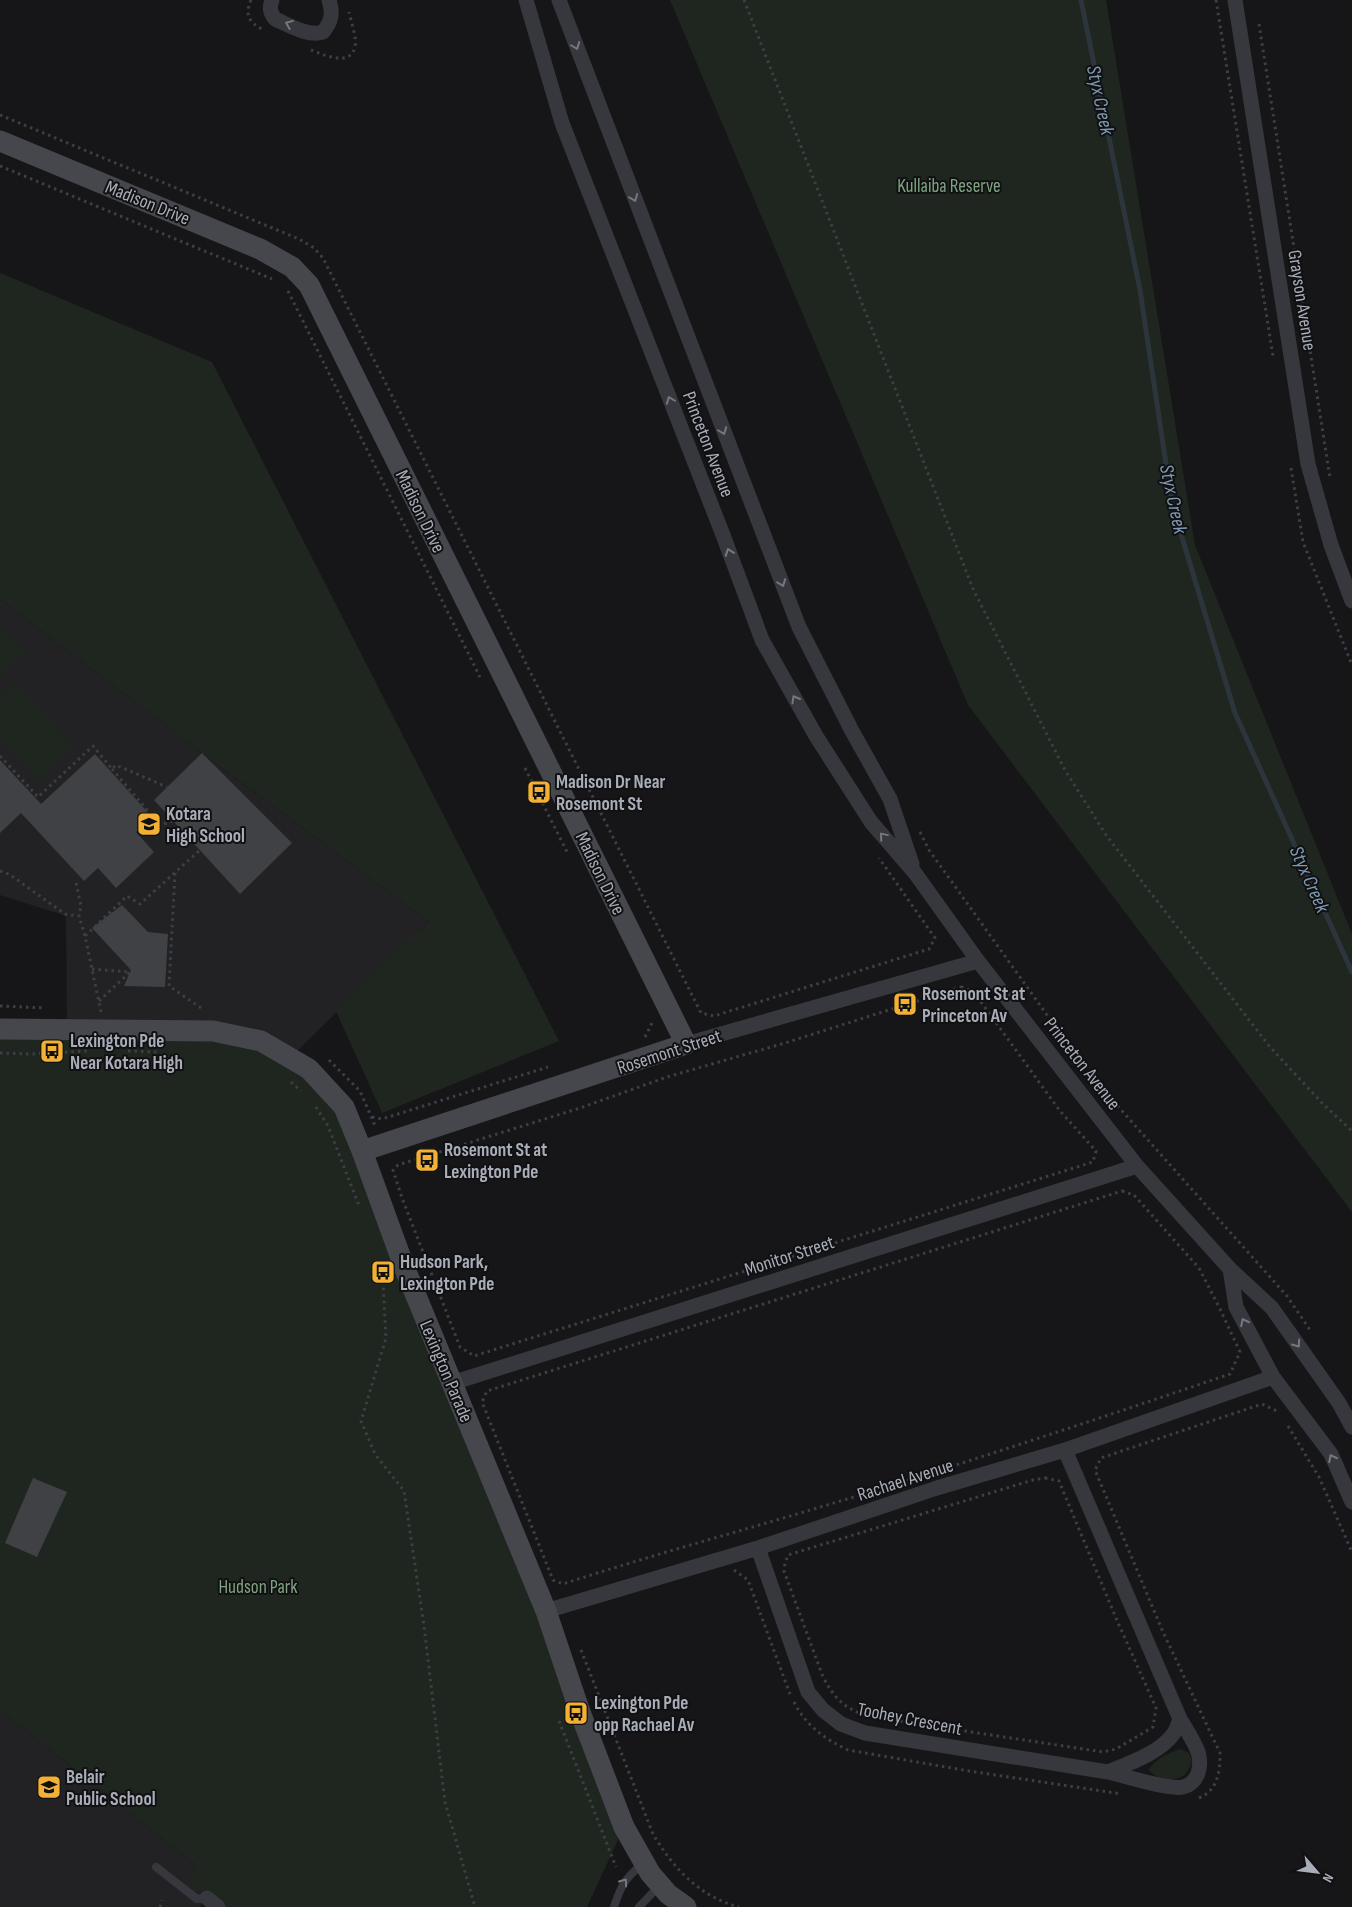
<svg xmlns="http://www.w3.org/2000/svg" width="1352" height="1907" viewBox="0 0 1352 1907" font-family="'Sofia Sans Condensed',sans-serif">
<rect width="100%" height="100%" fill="#161618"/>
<path fill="#222225" d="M0 599 202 753 429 922 290 1058 67 1030 66 916 0 895Z
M0 1710 196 1865 207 1898 200 1907H0Z"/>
<path fill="#1e261f" d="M670 0H1106L1195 545 1352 934V1212L968 705Z
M0 273 212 362 559 1041 382 1113 335 1009 429 922 202 753 0 599Z
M0 626 25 652 0 677Z
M14 682 74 746 38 781 0 740V696Z
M0 1030 261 1041 344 1107 624 1827 587 1907H218L191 1884 196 1865 0 1710Z
M1181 1749 1189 1753 1192 1762C1190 1767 1187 1773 1183 1776 1173 1782 1155 1779 1149 1770 1154 1759 1171 1752 1181 1749Z"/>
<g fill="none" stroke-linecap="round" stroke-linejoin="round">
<path stroke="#2c353c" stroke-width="5" d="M1081 0 1140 290 1172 504 1235 713 1352 972"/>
</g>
<path fill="#404145" d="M202 753 292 843 240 894 154 800Z
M95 754 152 817 136 832 154 852 116 888 98 868 84 881 21 813 0 833V760L41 804Z
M122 905 148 932 168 934 165 987 124 986 131 970 92 928Z
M33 1478 67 1492 37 1557 5 1543Z"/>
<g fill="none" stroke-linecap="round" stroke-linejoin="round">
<path stroke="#3d3f44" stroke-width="3" stroke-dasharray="2.5 4" stroke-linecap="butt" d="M251 0C245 14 248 22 262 29
M744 0 973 589 1065 770 1106 835 1270 1047 1323 1104 1352 1131
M1216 0 1273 356
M1259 24 1330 478
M311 50C324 55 350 67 355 47 357 37 351 22 349 12
M0 115 299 239 314 248 323 258 701 1013 714 1016 929 949 935 938 879 858
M0 166 272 279
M288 291 480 677
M1291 468 1303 542 1352 665
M0 756 38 797 93 746 112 769 116 765 167 787
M525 768 568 854
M112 769 160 825 173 821
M920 832 929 850 1090 1075 1287 1296 1310 1330
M0 871 9 874 65 914 79 916 85 936
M175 873 169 986 204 1010
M76 883 81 906 79 916
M92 969 130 972 99 1001
M961 987 973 991 1060 1111 1096 1151 1093 1162 474 1356 460 1347 402 1198 393 1170 398 1165 580 1108 667 1077 785 1043Z
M0 1006 45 1008
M101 1012 85 936 127 896 140 904 200 850
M645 1037 652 1023 651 1021
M128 1051 157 1052
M0 1053 31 1054 87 1051
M329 1060 360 1091 376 1128
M291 1082 301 1091
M316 1107 328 1126 360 1208
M372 1117 382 1119 548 1067
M1122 1191 1134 1195 1199 1268 1220 1309 1240 1352 1230 1374C1095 1420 960 1465 824 1506 737 1532 649 1556 563 1584L553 1580 482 1402 487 1391Z
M389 1278 383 1282 386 1338 361 1421 375 1454 404 1491 424 1626 445 1802 475 1907
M1288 1426 1319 1477 1352 1552
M1045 1478 1059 1481 1116 1618 1156 1708 1153 1727 1116 1749 1103 1752 866 1716C843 1707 835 1699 823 1677L784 1571V1567L788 1555 1033 1480Z
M734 1570 748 1580 791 1697
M581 1650 653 1834C673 1868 700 1897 739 1907
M794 1702C806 1726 825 1739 848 1750L969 1771 1122 1794
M559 1721 616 1867
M1199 1798C1218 1790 1220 1772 1220 1753L1163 1632 1095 1470 1101 1458 1262 1404 1277 1411
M160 1907 162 1900"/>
<path stroke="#37383d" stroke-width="8" d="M156 1867 197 1899 207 1898
M614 1907C621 1885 625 1879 642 1864
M639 1907 659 1886"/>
<path stroke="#37383d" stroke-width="15" d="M272 0C269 8 270 12 275 19 289 25 308 37 323 32 332 21 333 13 329 0
M526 0 562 123 723 535 762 640 816 736 871 822 915 873 978 961 1137 1166 1230 1269 1272 1308 1339 1403 1352 1427
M559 0 799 627 852 731 890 799 912 864
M1235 0 1308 464 1331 545 1352 601
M686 1044 978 961
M1230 1269 1236 1307 1273 1377 1331 1454 1352 1502
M452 1383 1137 1166
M758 1548 808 1692 823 1710 841 1724 865 1733 1108 1772C1130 1763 1160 1753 1174 1733 1177 1729 1178 1724 1180 1719L1065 1450
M546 1611 758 1548 937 1488 1065 1450 1273 1377
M1108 1772C1125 1776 1168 1790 1183 1787 1199 1783 1202 1765 1198 1752 1194 1741 1186 1729 1180 1719
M207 1898 218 1907"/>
<path stroke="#45474d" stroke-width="21" d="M0 141 260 249 292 267 309 285 686 1044 362 1151
M0 1029 213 1031 261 1041 309 1069 344 1107 362 1151 405 1269 546 1611 580 1712 624 1827 650 1873 668 1894 686 1907"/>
</g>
<defs><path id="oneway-chevron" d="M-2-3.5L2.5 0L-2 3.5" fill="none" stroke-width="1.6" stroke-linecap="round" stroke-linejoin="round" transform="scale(1.25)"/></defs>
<g stroke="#757881">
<use href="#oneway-chevron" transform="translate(289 24) rotate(-158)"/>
<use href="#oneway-chevron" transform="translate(576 46) rotate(69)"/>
<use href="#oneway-chevron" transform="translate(634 198) rotate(69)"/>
<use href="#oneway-chevron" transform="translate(670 400) rotate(-111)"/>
<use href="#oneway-chevron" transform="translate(723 431) rotate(69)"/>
<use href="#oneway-chevron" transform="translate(729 552) rotate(-110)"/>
<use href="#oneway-chevron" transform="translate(782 583) rotate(69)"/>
<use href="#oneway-chevron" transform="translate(795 699) rotate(-120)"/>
<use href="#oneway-chevron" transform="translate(883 836) rotate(-130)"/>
<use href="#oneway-chevron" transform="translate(1244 1322) rotate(-117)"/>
<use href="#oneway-chevron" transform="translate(1297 1344) rotate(55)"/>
<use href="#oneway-chevron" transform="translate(1332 1458) rotate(-117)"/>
<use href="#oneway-chevron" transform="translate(624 1882) rotate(-55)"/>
</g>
<defs>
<g id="bus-square" transform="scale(1.25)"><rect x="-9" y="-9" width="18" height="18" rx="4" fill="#f2b134" stroke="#111113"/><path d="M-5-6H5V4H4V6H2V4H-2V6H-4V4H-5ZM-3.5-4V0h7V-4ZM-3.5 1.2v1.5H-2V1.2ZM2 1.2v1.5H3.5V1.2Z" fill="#111"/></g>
<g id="school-square" transform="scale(1.25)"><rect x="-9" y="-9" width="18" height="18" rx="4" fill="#f2b134" stroke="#111113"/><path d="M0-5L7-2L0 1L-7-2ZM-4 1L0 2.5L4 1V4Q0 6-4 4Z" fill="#111"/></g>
</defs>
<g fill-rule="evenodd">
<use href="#bus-square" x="539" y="792"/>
<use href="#school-square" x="149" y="824"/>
<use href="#bus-square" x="905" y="1004"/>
<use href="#bus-square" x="52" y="1051"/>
<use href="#bus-square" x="427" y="1160"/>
<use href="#bus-square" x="383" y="1272"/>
<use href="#bus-square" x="576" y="1713"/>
<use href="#school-square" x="49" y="1787"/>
</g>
<g text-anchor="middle" stroke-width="4" stroke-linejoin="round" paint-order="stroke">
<g font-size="19" fill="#7fa381" stroke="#111113">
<text x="949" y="192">Kullaiba Reserve</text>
<text x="258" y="1593">Hudson Park</text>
</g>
<g font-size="19" fill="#a8adb8" stroke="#111113">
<text transform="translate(148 202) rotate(22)" y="7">Madison Drive</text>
<text transform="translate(1303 300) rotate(81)" y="7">Grayson Avenue</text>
<text transform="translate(709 444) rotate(69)" y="7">Princeton Avenue</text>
<text transform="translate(421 511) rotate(64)" y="7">Madison Drive</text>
<text transform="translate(601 873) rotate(64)" y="7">Madison Drive</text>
<text transform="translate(669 1051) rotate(-18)" y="7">Rosemont Street</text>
<text transform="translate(1083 1063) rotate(52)" y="7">Princeton Avenue</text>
<text transform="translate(789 1255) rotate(-18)" y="7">Monitor Street</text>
<text transform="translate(447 1371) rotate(67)" y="7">Lexington Parade</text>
<text transform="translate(905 1479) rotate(-18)" y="7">Rachael Avenue</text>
<text transform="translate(910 1718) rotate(11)" y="7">Toohey Crescent</text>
</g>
<g font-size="19" font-weight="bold" fill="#a8adb8" stroke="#111113" text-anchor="start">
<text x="556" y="788">Madison Dr Near<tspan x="556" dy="22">Rosemont St</tspan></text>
<text x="166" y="820">Kotara<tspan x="166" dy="22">High School</tspan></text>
<text x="922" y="1000">Rosemont St at<tspan x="922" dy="22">Princeton Av</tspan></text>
<text x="70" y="1047">Lexington Pde<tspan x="70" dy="22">Near Kotara High</tspan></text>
<text x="444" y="1156">Rosemont St at<tspan x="444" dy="22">Lexington Pde</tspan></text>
<text x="400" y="1268">Hudson Park,<tspan x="400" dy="22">Lexington Pde</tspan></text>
<text x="594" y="1709">Lexington Pde<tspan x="594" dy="22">opp Rachael Av</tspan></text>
<text x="66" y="1783">Belair<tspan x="66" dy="22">Public School</tspan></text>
</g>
<g font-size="20" font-style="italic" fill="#7f9bb3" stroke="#111113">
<text transform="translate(1101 100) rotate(78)" y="7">Styx Creek</text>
<text transform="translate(1174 499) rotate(78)" y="7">Styx Creek</text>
<text transform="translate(1310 879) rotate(66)" y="7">Styx Creek</text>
</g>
</g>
<g transform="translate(1317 1872) rotate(118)" stroke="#111113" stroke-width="4" paint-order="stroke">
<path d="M0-4L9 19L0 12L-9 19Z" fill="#a8adb8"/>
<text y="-8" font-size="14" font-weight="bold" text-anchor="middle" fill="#a8adb8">N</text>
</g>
</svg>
